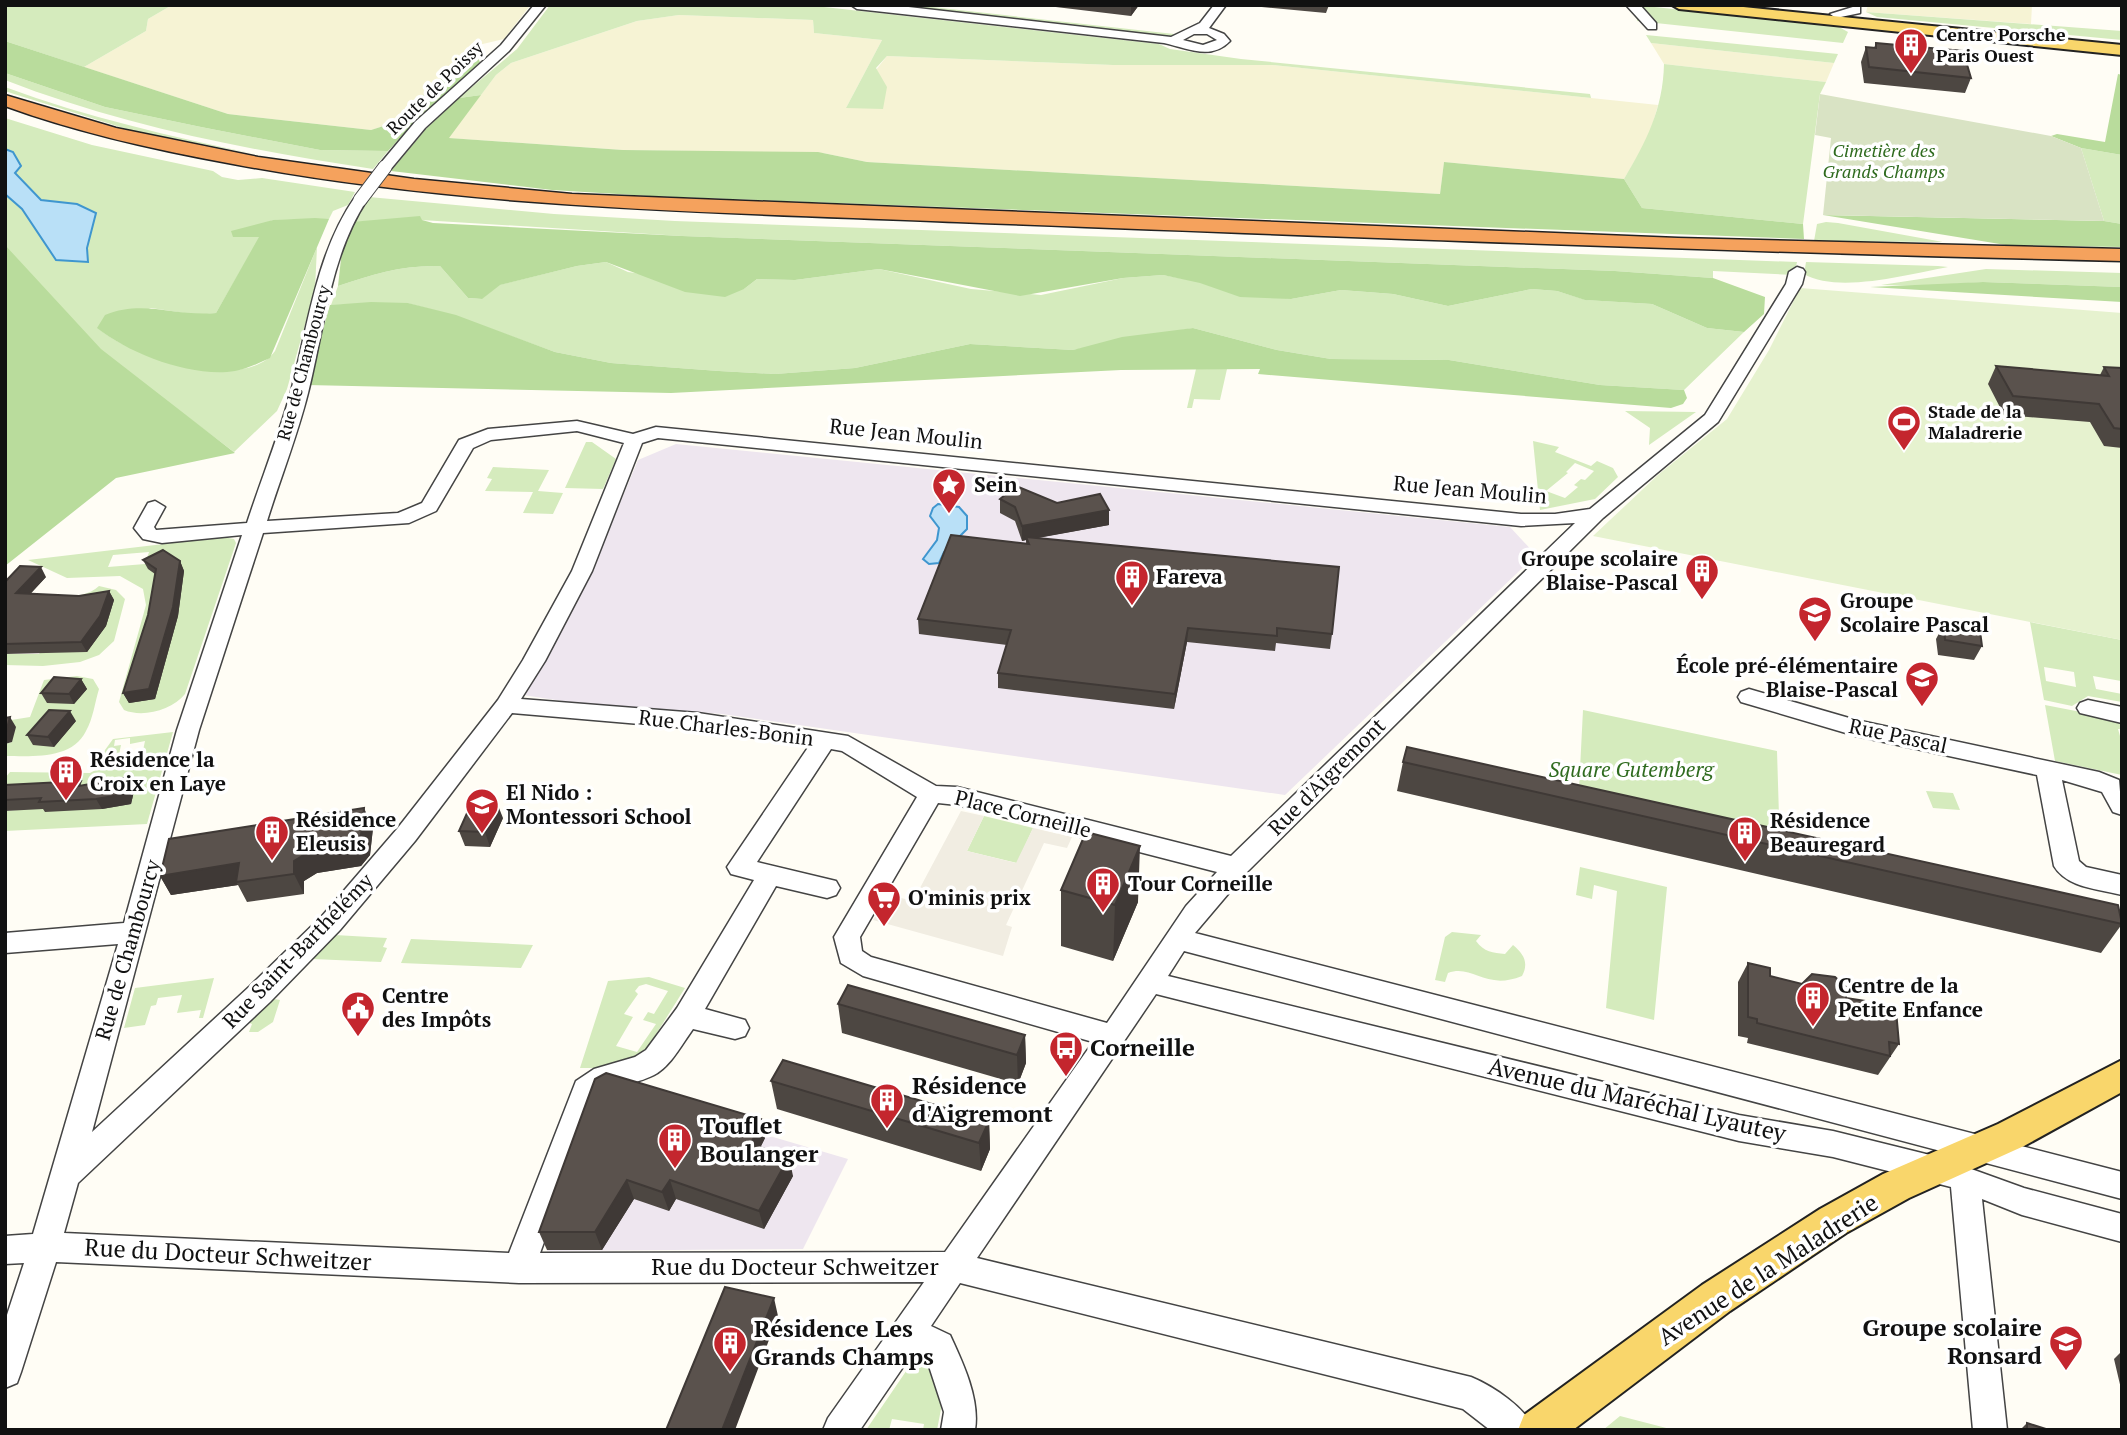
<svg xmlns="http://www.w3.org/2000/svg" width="2127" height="1435" viewBox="0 0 2127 1435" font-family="'PT Serif',serif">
<rect width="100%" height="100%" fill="#fffdf5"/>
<path fill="#eee6ef" d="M676 444 1510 527 1536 555 1285 795 722 714 569 702 523 695 589 577 638 460Z
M605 1088 848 1159 803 1249 547 1251Z"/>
<path fill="#f6f3d4" d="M172 5H500L529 7 504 39 470 47 475 53 452 69 393 123 371 130 228 114 84 67 146 31 148 19Z
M1868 5H2032L2031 24 1866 12Z
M679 15 813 20 814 33 882 40 846 108 887 56 1113 65H1273L1658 105 1649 137 1624 179 1444 162 1440 194 867 162 823 153 623 150 448 138 496 75 511 63 637 21Z
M1651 43 1834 63 1826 82 1664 64Z"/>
<path fill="#d5ebbd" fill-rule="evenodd" d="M5 5H172L148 19 146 31 84 67 5 41Z
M550 5H806L1159 44 1170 49 1241 59 1590 94 1591 98 1273 65H1113L887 56 876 68 887 87 883 109 846 108 882 40 814 33 813 20 679 15 637 21 511 63 496 75 481 95 459 98 517 49Z
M868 5H914L1174 34 1170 38Z
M1636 5 1839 27 1848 32 1843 43 1637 21Z
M1866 12 2122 31V40L1877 17Z
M1646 35 1838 54 1834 63 1651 43Z
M1664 64 1826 82 1820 94 1803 224 1642 208 1624 179C1646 142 1663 109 1664 64Z
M5 73 105 107 201 127 320 150 388 151 373 169C248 150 123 126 5 80Z
M5 87C89 118 173 137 260 155L133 131 14 94 5 91Z
M5 118 92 145 213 171 222 177 238 180 262 178 355 192 348 205 333 211 329 219 273 220 233 237H260L216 313 198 315 151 308 98 328C130 357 244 394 275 351L317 247 315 289 287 389 277 411 234 452 34 301 5 274Z
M2081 148 2122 155V224L2104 221Z
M369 197 554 214 675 221 1797 262 1794 275 1713 271V278L1615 271 682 236 421 220 351 222Z
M1826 222 1838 223 1943 242 1814 241 1817 224Z
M606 262 628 272 744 289 757 279 795 280 879 269 971 289 1041 295 1123 278 1163 275 1291 299 1341 290 1393 294 1448 306 1532 289 1557 291 1586 300 1652 304 1707 328 1744 332 1684 390 1600 385 1449 360 1331 359 1277 350 1193 328 1073 350 970 344 855 368 775 374 719 371 611 363 555 352 456 316 407 303 331 305 338 286C373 274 403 265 440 266L468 298 481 299 499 285 577 266Z
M1806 262 1938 266 1948 267C1910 274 1838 294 1804 274Z
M1986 269 2122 273V287L1983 282 1924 286 1881 285Z
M1196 369H1227L1220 400 1194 399 1192 408H1187Z
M1625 411 1696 412 1649 445 1650 428Z
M1533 441 1559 447 1555 452 1591 466 1597 461 1613 468 1618 477 1595 499 1540 510ZM1575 463 1594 471 1585 480 1581 479 1574 485 1578 487 1565 498 1546 491 1568 473 1566 472Z
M586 442H592L616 459 603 489 565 488Z
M493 467 549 470 538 491 563 493 553 514 523 513 533 492 485 491 492 479 487 478Z
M223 537 234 539 236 543 185 694C172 710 143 718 124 710L119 702 146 605 143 589 120 576 67 578 28 560ZM149 552 145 564 108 567 113 555Z
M99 586 116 590 125 599 114 641 99 655 80 662 43 666 5 665V654H39L49 640 27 601 42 594 43 596C61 597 85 599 99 586Z
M2030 622 2122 640V685L2121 681 2093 676 2096 689 2122 694V702L2088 696 2072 706 2044 700ZM2044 667 2074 672 2076 687 2046 681Z
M77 676 93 679 99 689C95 702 93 719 86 731 72 760 32 756 5 756V744L12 742 5 721 30 717 44 680Z
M2045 705 2122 720V729H2118L2122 743V775L2055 761Z
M1583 710 1777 751 1780 849 1578 809Z
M173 732 147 824 5 831V811L30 809 38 793 5 789V778L10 772 90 773 101 767 105 750 113 739ZM130 738V744L145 741 141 760 117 764 121 745 114 746 115 740ZM134 787 131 804 98 809 102 793Z
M1926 791 1953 793 1960 810 1933 808Z
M984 816 1033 828 1017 863 967 851Z
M1580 867 1667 887 1654 1020 1606 1008 1617 891 1594 885 1592 899 1576 895Z
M1452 932 1481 935 1476 941C1484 952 1493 953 1505 954L1513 945C1524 954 1529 963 1522 976 1485 991 1473 964 1448 973L1445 982 1435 980 1445 937Z
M335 935 387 938 383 947 387 948 381 962 313 959Z
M411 939 533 945 521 968 401 963Z
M649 977 685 988 643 1055 596 1068H580L608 981ZM646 984 668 991 654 1014 648 1012 643 1020 656 1024 637 1052 616 1046 633 1017 624 1014 638 994 635 991 639 986Z
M214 978 203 1018H199L201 1010 177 1013 182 995 158 998 156 1005 151 1006 145 1025 124 1028 135 988Z
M268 998 280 1000 273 1022 258 1032H249L252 1024 245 1021Z
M913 1361H933L945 1388 937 1430H923L924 1424 892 1419 889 1430H866Z
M1620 1416 1674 1430H1603Z"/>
<path fill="#b9dc9c" d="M5 41 228 114 371 130 393 123 452 69 475 53 480 62 412 125 388 151 320 150 201 127 105 107 5 73Z
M2118 74 2122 75V155L2081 148 2051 136 2057 134 2105 142Z
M481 95 449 138 623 150 818 152 867 162 1440 194 1444 162 1624 179 1642 208 1803 224 1804 239 650 196 552 190 391 171 426 129 459 98Z
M1823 215 2104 221 2122 224V247L2006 245Z
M420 216 422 220 433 223 682 236 1615 271 1713 278 1765 297 1764 314 1744 332 1707 328 1652 304 1585 300 1557 291 1532 289 1448 306 1393 294 1341 290 1291 299 1240 297 1200 283 1163 275 1123 278 1020 296 879 269 795 280 757 279 744 289 725 297 685 292 606 262 577 266 500 285 482 299 468 298 440 266C403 265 373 274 338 286L342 250 351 222Z
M315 218 329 219 270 358C259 363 247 369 235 371 192 378 130 354 97 328L105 315C144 299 175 317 216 313L259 237H233L231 231 273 220Z
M5 245 101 349 235 453 116 478 5 566Z
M1983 282 2122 287V302L1870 287Z
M371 302 408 303 456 315 555 352 611 363 719 371 775 374 855 368 970 344 1073 350 1122 337 1193 328 1277 350 1331 359 1449 360 1600 385 1684 390 1687 398 1683 404 1671 408 1258 374 1260 369 1121 370 671 393 307 385 330 305Z"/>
<path fill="#d9e3c4" d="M1820 94 2051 136 2081 148 2104 221 1823 215 1831 138 1815 135Z"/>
<path fill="#e6f2cf" d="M1800 288 2122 313V640L1593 536 1659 474 1727 419 1769 350Z"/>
<path fill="#f1ede2" d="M961 811 984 816 967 851 1016 863 1033 828 1072 837 1067 848 1044 843 1006 925 1012 927 1003 956 873 920 889 895 913 901Z"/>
<path fill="#b9e0f7" stroke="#3f96cf" stroke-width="2" d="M5 149 13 152 21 166 15 173 41 200 77 204 96 213 87 248 88 262 56 260 22 209 5 194Z
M938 504 959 507 967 516V529L944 552 939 563 929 564 923 559 937 540 939 528 930 516 933 508Z"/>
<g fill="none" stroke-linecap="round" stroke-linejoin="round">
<g stroke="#444" stroke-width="3">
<path id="minor" d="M534 5H546L509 51 425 128 390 170H380V164L415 122 501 45Z
M851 5H891L1171 37 1200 23 1214 5H1226L1209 28 1224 34 1230 41C1211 61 1187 48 1164 43L857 9ZM1194 34H1207L1217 40 1203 45 1183 40Z
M1626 5H1640L1656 23V29H1648Z
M1856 6 1860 7V13L1836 18 1830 14Z
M360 196 367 200C330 256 324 329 308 393 297 437 280 479 267 521L398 513 422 503 459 440 488 429 577 421 633 434 656 427 1521 514H1555L1590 509 1705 415 1786 284 1789 272 1797 267 1803 269 1805 272 1802 284 1718 422 1603 518 1245 874 1195 933 2122 1172V1199L1184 951 1168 976 1739 1115 1833 1131 1938 1157 2024 1188 2122 1214V1242L2022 1215 1982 1199 2007 1430H1973L1951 1187 1833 1157 1739 1141 1156 994 977 1258 1471 1377C1493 1386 1526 1408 1535 1430H1490L1463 1409 960 1283 931 1326 950 1335C963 1363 980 1399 975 1430H941L944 1412 926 1357 914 1351 860 1430H823L828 1418 924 1282 519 1283 56 1262 21 1372 17 1383 5 1388V1321L24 1263 5 1264V1236L33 1234 118 944 5 953V933L124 923 177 730 242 535 162 543 143 539 134 528 148 503 155 501 165 507 154 527 156 530 247 523C261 480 278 438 290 395 308 328 315 255 355 197ZM577 431 624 443 572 571 523 660 498 700 397 829 322 916 250 986 92 1132 199 730 263 533 409 523 436 511 473 448 491 440ZM658 438 1521 526 1575 523 1231 856 957 787 936 786 848 736 698 713 521 699 545 661 592 571 642 443ZM512 713 698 729 809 746 727 867 731 874 754 880 677 1008 646 1050 635 1057 594 1069 576 1081 509 1253 64 1233 78 1183 270 1002 340 930 415 841ZM831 749 842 751 917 797 834 937 841 963 863 976 1093 1042 945 1252 540 1253 597 1098C617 1084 634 1085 654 1075 671 1066 682 1044 693 1029L735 1039 745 1036 749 1028 745 1020 705 1009 776 886 827 898 836 895 840 888 836 881 757 862ZM938 803 957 805 1217 872 1186 906 1107 1023 871 957 862 951 860 937Z
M1749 689 1856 720 2099 772 2119 780 2122 815 2113 812 2102 792 2062 780 2079 861 2086 867 2122 875V895C2099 889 2067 888 2054 866L2037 775 1856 736 1741 702 1738 697 1741 692Z
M2088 700 2122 707V723L2080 713 2077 708 2080 703Z"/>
</g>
<g stroke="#222" stroke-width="4">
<path id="major" d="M1672 5H1724L2122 45V55L1679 9Z
M2122 1060V1092L2024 1146 1909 1198 1846 1233 1730 1311 1573 1430H1518L1524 1415 1702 1285 1820 1209 1883 1174 1998 1124Z"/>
</g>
<g stroke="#222" stroke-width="3">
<path id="highway" d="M5 95 116 128 258 157 414 179 572 194 1678 238 2122 249V261C1733 252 1345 237 957 222 715 212 472 209 233 164 156 150 79 133 5 106Z"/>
</g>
<use href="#minor" fill="#fff" fill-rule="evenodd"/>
<use href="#major" fill="#f9d66b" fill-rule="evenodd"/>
<use href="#highway" fill="#f5a25d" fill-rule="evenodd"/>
<g stroke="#444" stroke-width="15" stroke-linecap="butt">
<path id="minor-bridge" d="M360 200 385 167"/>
</g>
<use href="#minor-bridge" stroke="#fff" stroke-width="13"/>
</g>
<path fill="#4d4742" d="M1039 5H1139L1131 16Z
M1241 5H1329L1326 13Z
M1876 43 1971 78 1965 93 1864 83 1861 62 1866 47 1874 48Z
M1996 366 2100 375 2104 367 2122 368V448L2104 446 2090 422 2004 415 1988 384Z
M1000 499 1109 525 1036 538 1332 634 1330 649 1276 643 1275 651 1187 642 1174 709 998 688V673L1007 645 919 634 918 619 1026 544V540L1022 541 1015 521 1000 513Z
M143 560 180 561 184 571 178 616 155 699 129 703 123 693 148 615 155 574 148 569Z
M46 577 30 594 79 596 109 591 114 600 106 626 87 652 5 654V582Z
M1944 624 1982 646 1974 660 1938 655 1936 639Z
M81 679 87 689 74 704 47 703 41 693Z
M76 721 54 747 33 745 27 735Z
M1403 762 2122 924 2101 953 1397 791Z
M129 777 135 787 131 804 102 809 45 812 43 809 5 811V785H83Z
M503 818 490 847 465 846 459 831Z
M373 828 370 855 361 866 317 873 304 881V894L247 902 238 885 171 895 160 876Z
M1061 890 1138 902 1113 961 1061 946Z
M1748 963 1770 976 1846 998 1868 1008 1899 1044 1878 1075 1747 1043 1748 1038 1738 1036V982Z
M838 1004 1025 1035 1026 1063 1018 1084 842 1033Z
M595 1079 765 1138 760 1148 793 1176 764 1229 676 1199 669 1211 634 1199 602 1250H547L539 1232Z
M771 1081 989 1121 990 1149 981 1171 777 1109Z
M2122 1351V1393L2114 1359Z
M2027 1423 2049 1430H2020Z"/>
<path fill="#3f3936" d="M1131 5H1139L1131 16Z
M1109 510V525L1027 540 1026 537V540L1022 541V526Z
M180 561 184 571 178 616 155 699 129 703 123 693Z
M41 567 46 577 22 603 16 593Z
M109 591 114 600 106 626 87 652 81 642Z
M1188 628 1187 642 1174 709 1175 694Z
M81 679 87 689 74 704 69 694Z
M70 711 76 721 54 747 48 737Z
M10 717 16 727 12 742 5 744V733Z
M129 777 135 787 131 804 102 809 96 799Z
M497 803 503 818 490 847 485 832Z
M364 808 373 828 370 855 361 866 317 873 304 881V894L294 874V861Z
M1140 846 1138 902 1113 961 1115 905Z
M239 863 236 882 238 885 171 895 160 876Z
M1025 1035 1026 1063 1018 1084 1017 1055Z
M761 1119 765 1138 758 1152 750 1144 752 1136Z
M989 1121 990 1149 981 1171 979 1143Z
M789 1157 793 1176 764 1229 759 1211Z
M627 1180 634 1199 602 1250 595 1232Z
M670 1180 676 1199 669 1211 662 1192Z
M774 1298 778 1316 735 1430H722Z"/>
<path fill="#5a524d" stroke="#3f3936" stroke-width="2" d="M1876 43 1963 51 1971 78 1869 67 1866 47 1876 48Z
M1996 366 2109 376 2104 367 2122 368V429L2114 428 2099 404 2013 396Z
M1016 486 1057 503 1100 494 1109 510 1022 526 1015 507 1000 499Z
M951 535 1029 544 1026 537 1339 567 1332 634 1277 628V636L1188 628 1175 694 998 673 1011 630 918 619Z
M163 550 180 561 173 607 149 689 123 693 148 615 156 569 143 560Z
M20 566 41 567 16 593 79 596 109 591 100 616 81 642 5 644V582Z
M1944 624 1980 631 1982 646 1945 640Z
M54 677 81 679 69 694 41 693Z
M49 710 70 711 48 737 27 735Z
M10 717 6 732 5 733V718Z
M1407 747 2118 905 2122 924 1403 762Z
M129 777 125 794 96 799 39 802 41 798 5 800V785L81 781 79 786Z
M472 802 497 803 485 832 459 831Z
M364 808 361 835 352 846 307 853 294 861V874L236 882 239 863 160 876 169 839Z
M1086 832 1140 846 1115 905 1061 890Z
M1748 963 1770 968V976L1802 984 1812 974 1835 977 1846 987V998L1865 1001 1868 1008 1877 1005 1896 1010 1899 1044 1889 1042 1890 1056 1757 1023V1019L1748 1017Z
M848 985 1025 1035 1017 1055 838 1004Z
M783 1060 989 1121 979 1143 771 1081Z
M606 1073 761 1119 752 1136H755L750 1144 789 1157 759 1211 670 1180 662 1192 627 1180 595 1232H539L595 1079Z
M725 1287 774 1298 722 1430H666Z
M2027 1423 2049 1430H2027Z"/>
<defs>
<g id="building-pin" transform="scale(1.75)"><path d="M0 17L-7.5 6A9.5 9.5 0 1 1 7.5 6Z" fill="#c4262e" stroke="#fff"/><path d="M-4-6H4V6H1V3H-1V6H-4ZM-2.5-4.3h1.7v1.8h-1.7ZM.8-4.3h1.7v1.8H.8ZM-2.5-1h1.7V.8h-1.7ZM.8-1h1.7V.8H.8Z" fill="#fff"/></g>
<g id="stadium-pin" transform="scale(1.75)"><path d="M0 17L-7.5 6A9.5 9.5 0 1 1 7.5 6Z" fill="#c4262e" stroke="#fff"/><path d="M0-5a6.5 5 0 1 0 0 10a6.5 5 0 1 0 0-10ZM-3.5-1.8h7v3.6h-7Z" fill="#fff"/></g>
<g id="sight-pin" transform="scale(1.75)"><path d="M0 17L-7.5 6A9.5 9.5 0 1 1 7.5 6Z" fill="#c4262e" stroke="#fff"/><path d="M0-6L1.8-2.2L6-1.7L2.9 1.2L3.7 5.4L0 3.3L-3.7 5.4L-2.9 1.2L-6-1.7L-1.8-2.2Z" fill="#fff"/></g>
<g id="school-pin" transform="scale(1.75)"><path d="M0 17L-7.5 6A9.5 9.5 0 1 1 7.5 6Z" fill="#c4262e" stroke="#fff"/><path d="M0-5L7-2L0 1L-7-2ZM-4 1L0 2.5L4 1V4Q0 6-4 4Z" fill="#fff"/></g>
<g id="supermarket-pin" transform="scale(1.75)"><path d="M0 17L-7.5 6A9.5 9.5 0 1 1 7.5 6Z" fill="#c4262e" stroke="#fff"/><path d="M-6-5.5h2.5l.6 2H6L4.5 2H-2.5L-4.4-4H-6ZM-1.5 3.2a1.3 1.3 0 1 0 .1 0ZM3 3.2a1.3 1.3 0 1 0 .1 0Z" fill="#fff"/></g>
<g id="civic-pin" transform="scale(1.75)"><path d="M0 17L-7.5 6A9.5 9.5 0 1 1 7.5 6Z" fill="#c4262e" stroke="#fff"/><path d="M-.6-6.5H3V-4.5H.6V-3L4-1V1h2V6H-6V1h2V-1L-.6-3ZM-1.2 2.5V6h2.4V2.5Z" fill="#fff"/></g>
<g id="bus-pin" transform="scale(1.75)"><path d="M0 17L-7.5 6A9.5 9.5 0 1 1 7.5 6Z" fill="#c4262e" stroke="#fff"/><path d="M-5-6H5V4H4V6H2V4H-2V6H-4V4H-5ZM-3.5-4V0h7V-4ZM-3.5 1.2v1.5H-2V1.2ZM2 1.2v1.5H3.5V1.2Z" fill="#fff"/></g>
</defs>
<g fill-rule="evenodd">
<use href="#building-pin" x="1911" y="45"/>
<use href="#stadium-pin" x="1904" y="422"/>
<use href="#sight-pin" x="949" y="485"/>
<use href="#building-pin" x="1702" y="571"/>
<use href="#building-pin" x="1132" y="577"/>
<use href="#school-pin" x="1815" y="613"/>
<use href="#school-pin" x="1922" y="678"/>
<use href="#building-pin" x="66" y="772"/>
<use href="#school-pin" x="482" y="805"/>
<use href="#building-pin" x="272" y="832"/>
<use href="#building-pin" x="1745" y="833"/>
<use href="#building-pin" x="1103" y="884"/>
<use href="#supermarket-pin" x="884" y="898"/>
<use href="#building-pin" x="1813" y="998"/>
<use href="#civic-pin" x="358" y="1008"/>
<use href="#bus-pin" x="1066" y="1048"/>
<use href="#building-pin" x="887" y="1100"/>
<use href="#building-pin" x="675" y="1140"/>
<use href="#school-pin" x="2066" y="1342"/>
<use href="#building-pin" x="730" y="1343"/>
</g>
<g text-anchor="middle" stroke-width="7" stroke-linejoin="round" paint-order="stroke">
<g font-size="18" font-weight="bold" fill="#111" stroke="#fff" text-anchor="start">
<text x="1936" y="41">Centre Porsche<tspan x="1936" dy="21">Paris Ouest</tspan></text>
<text x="1928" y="418">Stade de la<tspan x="1928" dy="21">Maladrerie</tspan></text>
</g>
<g font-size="18" fill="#111" stroke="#fff">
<text transform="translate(435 88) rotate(-44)" y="6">Route de Poissy</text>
<text transform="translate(304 363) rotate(-75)" y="6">Rue de Chambourcy</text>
</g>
<g font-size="18" font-style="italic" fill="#2f6b1f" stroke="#fff">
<text x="1884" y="157">Cimetière des<tspan x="1884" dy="21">Grands Champs</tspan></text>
</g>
<g font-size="21" fill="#111" stroke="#fff">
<text transform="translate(906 434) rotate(6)" y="7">Rue Jean Moulin</text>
<text transform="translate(1470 490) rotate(5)" y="7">Rue Jean Moulin</text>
<text transform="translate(726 728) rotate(7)" y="7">Rue Charles-Bonin</text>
<text transform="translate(1898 736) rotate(12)" y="7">Rue Pascal</text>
<text transform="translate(1327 777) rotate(-45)" y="7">Rue d'Aigremont</text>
<text transform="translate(1023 814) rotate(14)" y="7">Place Corneille</text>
<text transform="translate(128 950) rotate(-74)" y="7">Rue de Chambourcy</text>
<text transform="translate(298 951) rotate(-46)" y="7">Rue Saint-Barthélémy</text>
</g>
<g font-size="21" font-weight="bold" fill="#111" stroke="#fff" text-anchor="start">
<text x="974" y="492">Sein</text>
<text x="1678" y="566" text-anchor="end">Groupe scolaire<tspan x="1678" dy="24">Blaise-Pascal</tspan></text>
<text x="1156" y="584">Fareva</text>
<text x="1840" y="608">Groupe<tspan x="1840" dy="24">Scolaire Pascal</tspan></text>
<text x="1898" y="673" text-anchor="end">École pré-élémentaire<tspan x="1898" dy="24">Blaise-Pascal</tspan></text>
<text x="90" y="767">Résidence la<tspan x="90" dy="24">Croix en Laye</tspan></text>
<text x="506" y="800">El Nido :<tspan x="506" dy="24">Montessori School</tspan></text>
<text x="296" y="827">Résidence<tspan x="296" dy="24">Eleusis</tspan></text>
<text x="1770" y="828">Résidence<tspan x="1770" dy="24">Beauregard</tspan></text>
<text x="1128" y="891">Tour Corneille</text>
<text x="908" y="905">O'minis prix</text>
<text x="1838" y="993">Centre de la<tspan x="1838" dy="24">Petite Enfance</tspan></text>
<text x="382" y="1003">Centre<tspan x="382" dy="24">des Impôts</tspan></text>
</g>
<g font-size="21" font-style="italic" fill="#2f6b1f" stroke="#fff">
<text x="1631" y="777">Square Gutemberg</text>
</g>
<g font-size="24" font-weight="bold" fill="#111" stroke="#fff" text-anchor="start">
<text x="1090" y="1056">Corneille</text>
<text x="912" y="1094">Résidence<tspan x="912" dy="28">d'Aigremont</tspan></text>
<text x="700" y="1134">Touflet<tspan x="700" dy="28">Boulanger</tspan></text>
<text x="2042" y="1336" text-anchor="end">Groupe scolaire<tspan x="2042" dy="28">Ronsard</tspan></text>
<text x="754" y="1337">Résidence Les<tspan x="754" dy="28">Grands Champs</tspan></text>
</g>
<g font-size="24" fill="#111" stroke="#fff">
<text transform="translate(1637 1100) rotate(13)" y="8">Avenue du Maréchal Lyautey</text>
<text transform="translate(228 1255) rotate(3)" y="8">Rue du Docteur Schweitzer</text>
<text x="795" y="1275">Rue du Docteur Schweitzer</text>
<text transform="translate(1768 1270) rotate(-33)" y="8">Avenue de la Maladrerie</text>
</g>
</g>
<rect width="2127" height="1435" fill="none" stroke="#111111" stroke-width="14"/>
</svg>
